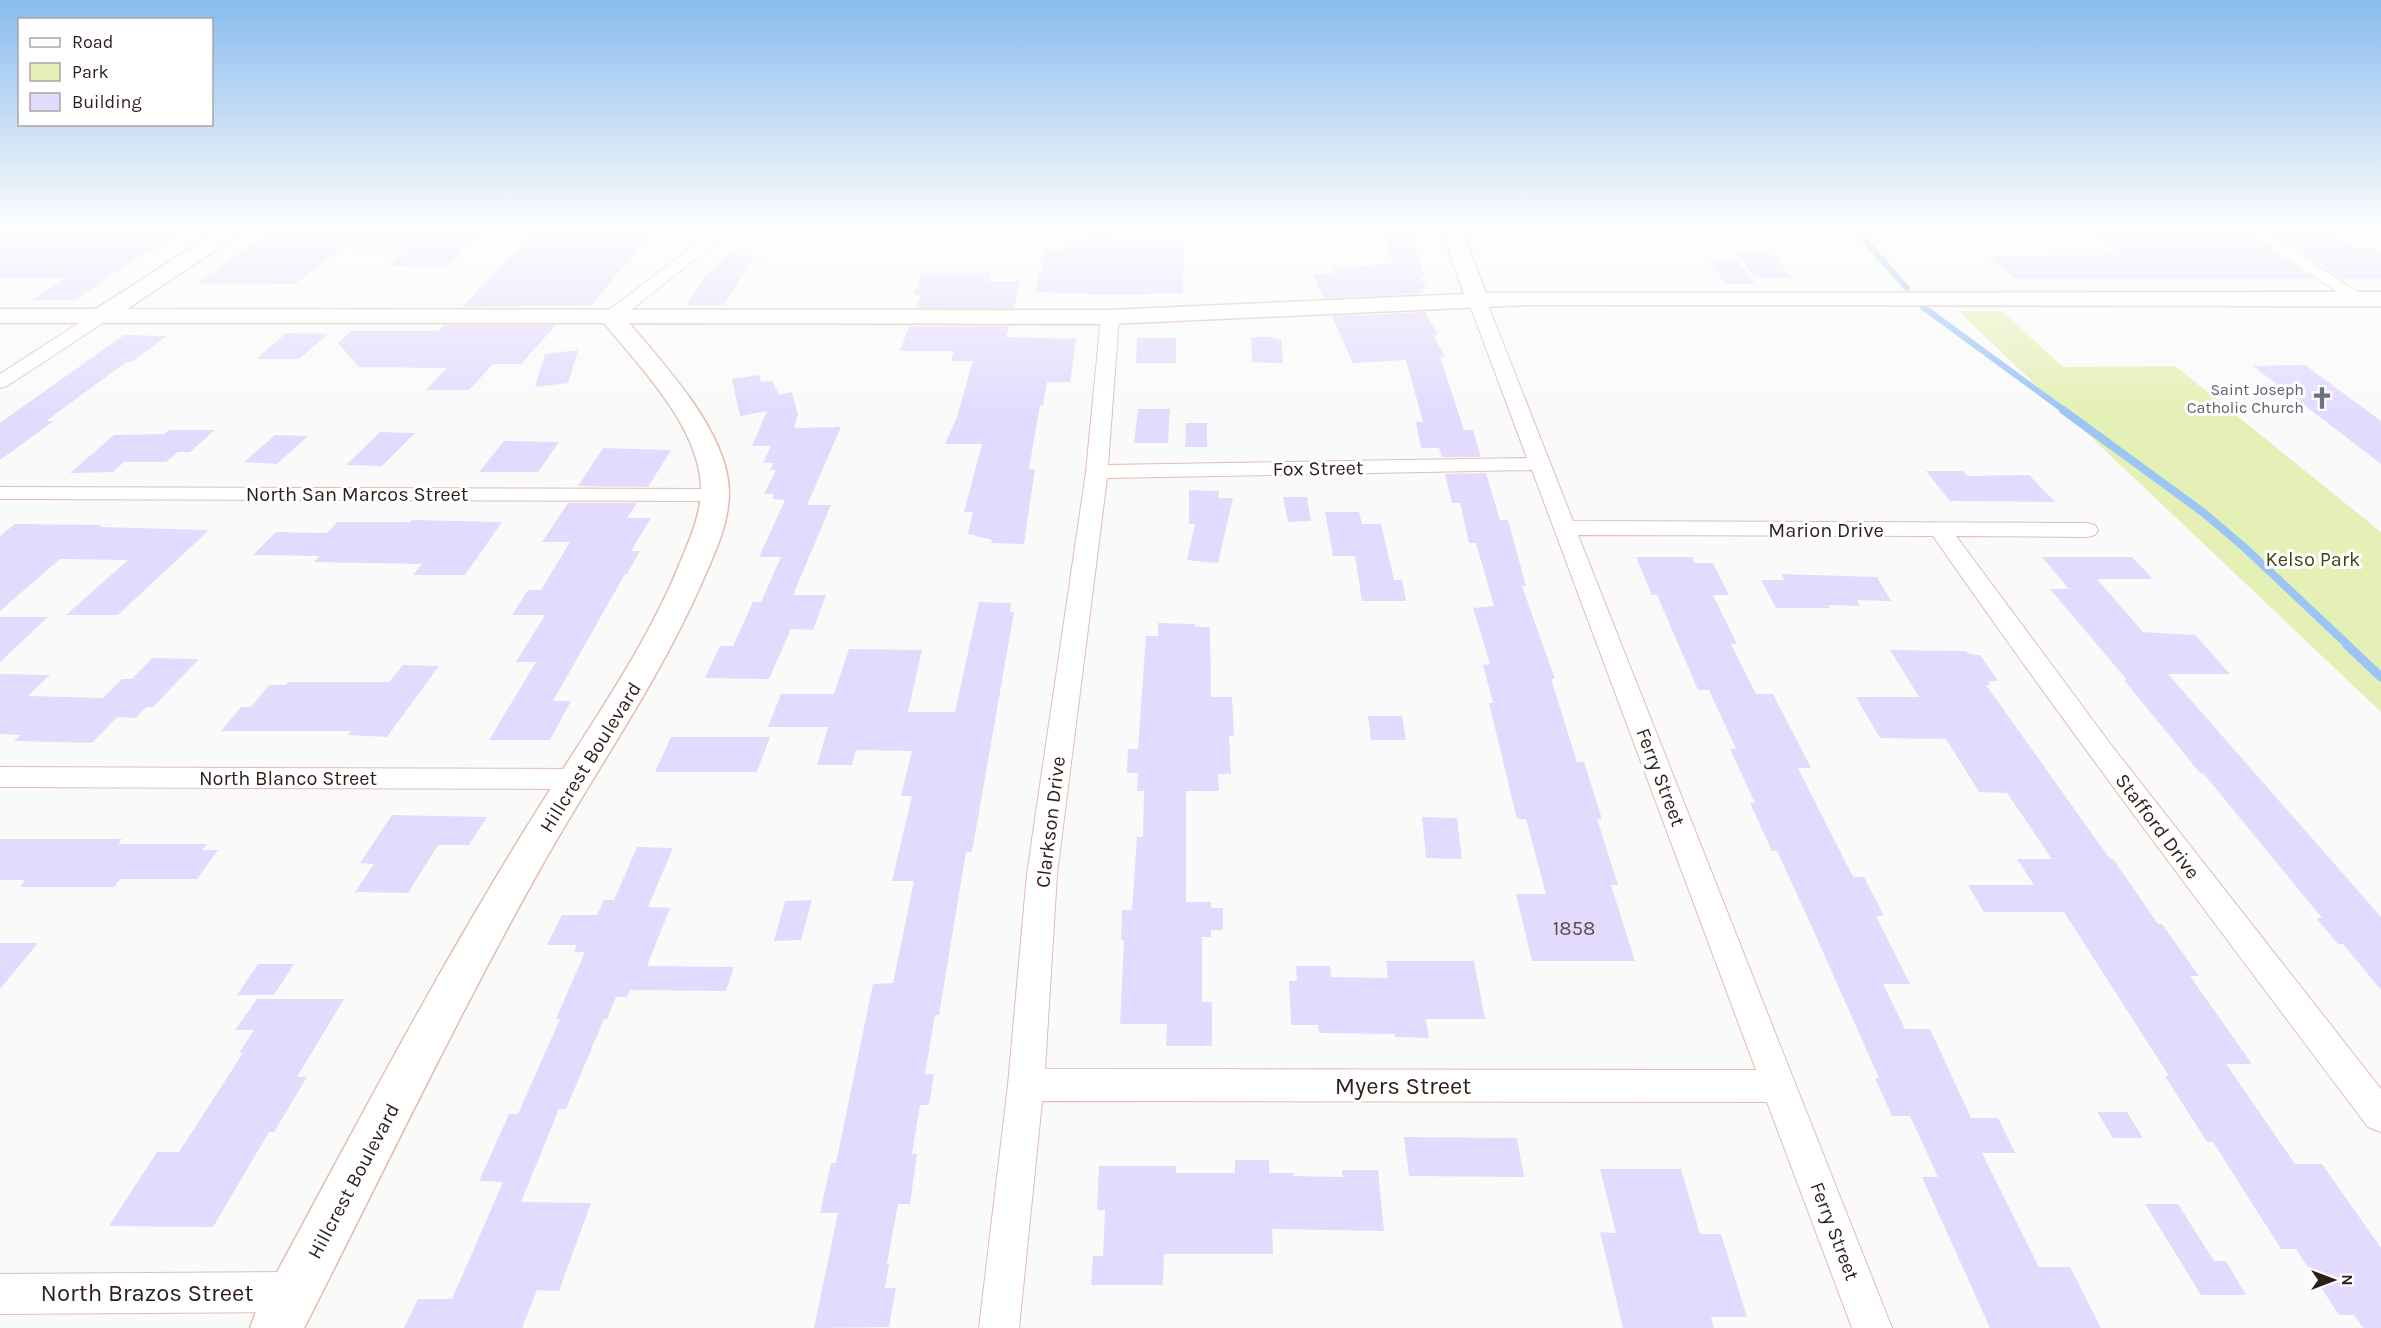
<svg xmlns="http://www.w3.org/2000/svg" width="2381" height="1328" viewBox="0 0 2381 1328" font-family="Karla,sans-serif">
<rect width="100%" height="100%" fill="#fafafa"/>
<path fill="#e5f0b6" d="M1958 311H2002L2063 367 2175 366 2381 532V712Z"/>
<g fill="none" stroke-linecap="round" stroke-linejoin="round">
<path stroke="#9bc5f5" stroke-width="6" d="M1852 226 1907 288
M1923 307 2065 411"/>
<path stroke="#9bc5f5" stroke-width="8" d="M2063 410 2204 513 2245 548 2349 646"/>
<path stroke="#9bc5f5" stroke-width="9" d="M2347 645 2381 677"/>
</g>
<path fill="#e3dbfe" d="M0 226H193L154 252H147L119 270 75 300H31L65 278H0Z
M278 226H359L356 228 488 229 445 267 388 266 407 250H352V240L295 284 196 283Z
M1090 226H1112L1111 239 1184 238 1183 293 1116 295 1035 292 1046 250H1063L1066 240H1089Z
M1382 226H1407L1425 277H1420L1427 289H1422L1424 292 1415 294 1324 298 1313 274 1335 273 1333 268 1393 264Z
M2088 226H2236L2314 279H2015L1990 257 2122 254Z
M2260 226H2318L2356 248H2373L2381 253V279H2343Z
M540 227 591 228 584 235 649 236 592 305 462 307Z
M1736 253H1771L1792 278H1755Z
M730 254 754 256 724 305H686L707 274Z
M1709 261H1737L1756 284H1726Z
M922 273H990L988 281H1020L1014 308H916L921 295H914Z
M1425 312 1438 335H1433L1445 357H1440L1464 430H1473L1481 457H1442L1439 448H1421L1416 422H1423L1406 360 1353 363 1332 316Z
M444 325H556L521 364H493L469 390H426L447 368 359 367 338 343 351 331H438Z
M909 326H1009L1006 337 1076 339 1070 382H1047L1043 405H1040L1029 469H1035L1024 544 991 543 992 540 968 534 973 512H964L982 444H945L957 417 973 361H951L954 351H900Z
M286 333 328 334 299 359H256Z
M124 335 167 336 131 362H126L46 421H54L0 460V423Z
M1251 337H1273L1274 339H1281L1283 363 1252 362Z
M1137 338H1176V363H1136Z
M578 350 568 383 535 387 545 354Z
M2305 365 2381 421V464L2253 366Z
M759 375 761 382 772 381 779 395 792 392 798 415 794 428 841 427 807 505H831L793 595H826L813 630 791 629 769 679 705 678 720 646H733L753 602H761L781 557H759L785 500 772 499 774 494H764L776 470H770L774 463H763L771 446H752L767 411 740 416 732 379Z
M1138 409H1170L1168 443H1134Z
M1186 423H1207V447H1185Z
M169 430H215L190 452H178L166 462H124L113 472 70 473 114 435 164 434Z
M380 432 415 433 382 466 346 465Z
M275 435 308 436 277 464 244 462Z
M504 441 559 442 538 472H479Z
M603 448 671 450 648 487 578 486Z
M1926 471H1963L1967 476 2029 475 2055 502 1950 501Z
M1486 473 1500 520H1508L1526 586H1522L1555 679H1551L1577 762H1584L1602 819H1597L1618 885H1611L1635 961H1532L1516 894H1546L1526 819H1517L1489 703H1493L1483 665 1490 664 1473 608 1494 606 1476 543H1469L1460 503H1452L1445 474Z
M1189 490 1219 491V498H1233L1218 563 1187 560 1195 524H1189Z
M1283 497H1307L1311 521 1288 522Z
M568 503H637L627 518H651L631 551H640L627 574H625L553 701H571L550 740H489L536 662H516L545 615H512L528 590H541L570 542H542Z
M1325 512H1359L1362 524H1381L1394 580H1402L1406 601H1362L1355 556H1333Z
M412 520 502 522 465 575H413L422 564 314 562 319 556 253 555 276 532 327 533 337 522H410Z
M15 524 102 525 100 527 209 530 118 615H66L128 560 60 559 0 611V536Z
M1636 557H1692L1695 563H1713L1729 595H1713L1737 644H1731L1756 694H1773L1811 768H1798L1853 877H1864L1884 916H1876L1910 984H1883L1905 1029H1930L1971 1118H1998L2015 1153H1982L2039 1267H2070L2101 1328H1990L1922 1177H1938L1910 1116H1892L1875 1078H1879L1807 916 1777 851H1772L1750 803H1755L1730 749H1736L1709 690H1698L1657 595H1652Z
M2042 557H2132L2153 579H2097L2143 632 2195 635 2230 674H2168L2381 917V990L2343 944H2338L2316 918H2322L2203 773H2200L2124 680H2127L2050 589H2069Z
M1781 574 1877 577 1891 601 1857 600 1860 606 1828 605 1830 608H1776L1761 580H1785Z
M979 602 1011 603 1010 612H1014L972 852H966L939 1015H935L925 1074H934L929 1105H920L912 1154H917L910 1204H898L887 1264H889L885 1288H896L889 1327 814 1328 838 1213H820L831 1163H836L873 984 893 983 914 881H892L912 796H901L912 751 856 750 852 765H817L828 727H768L781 694H834L849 649 922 650 908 712H955Z
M0 617H48L0 662Z
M1158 623 1195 624V627H1210L1211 697H1232L1234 736H1229L1231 774H1218L1219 791H1186V902H1211V908H1223V930H1211V937H1202V1002H1212V1046H1166L1167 1024H1120L1124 940H1121L1122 910H1132L1137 837H1143L1144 791H1137L1138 773H1127L1128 749H1138L1146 636H1158Z
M1890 650 1966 651 1969 654 1980 655 1998 681H1988L1990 685H1986L2110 859H2113L2158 924H2162L2199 976H2190L2252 1064H2226L2295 1164H2322L2381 1248V1328H2363L2354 1315H2339L2296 1249H2281L2213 1142H2207L2165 1076H2169L2064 912H1984L1968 885H2034L2017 859H2052L2007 793 1979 792 1946 739 1880 738 1856 697H1919Z
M152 658 199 659 153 707H146L136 718 117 717 92 743 14 741 21 735 0 734V674L50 675 28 696 103 698 122 679H132Z
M403 665 439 666 387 737 348 735 351 731H221L241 707H251L269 685H286L288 682H389Z
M1368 716H1402L1406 740H1371Z
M671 737H770L757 772H655Z
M392 815 487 817 469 845H438L408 893 355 892 374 864 360 863Z
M1422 817 1457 818 1462 859 1426 858Z
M0 839H122L118 844H207L202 850H218L197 879H120L114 887H20L25 880H0Z
M637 847 673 848 648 907 670 908 647 966 734 967 726 991 630 990 627 997H616L607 1019H604L566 1109H559L521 1202 591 1203 559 1291 537 1290 522 1328H404L418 1299H452L503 1182 479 1181 509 1114H518L560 1019H556L585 952H574L577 945H547L562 915H597L604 900H614Z
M812 900 801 940 774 941 785 901Z
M0 943H38L0 989Z
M1386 961H1474L1485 1019H1426L1429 1038 1395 1037V1034L1319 1033 1318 1025H1291L1289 981H1297L1296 966H1330L1331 977 1388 978Z
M258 964H294L274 995H237Z
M257 999H344L297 1077H307L274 1132H269L213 1227 109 1226 157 1152H179L243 1053H239L254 1030H235Z
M2097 1112H2127L2143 1138H2113Z
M1404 1137 1517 1138 1524 1177 1409 1176Z
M1235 1160H1269V1173H1294V1176L1343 1177 1342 1170H1378L1384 1231 1272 1229 1273 1254H1164L1163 1285H1091L1093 1256H1103L1105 1210H1097L1099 1166H1176V1173H1235Z
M1600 1169H1681L1700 1234H1721L1747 1317H1711L1714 1328H1623L1600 1232 1616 1233Z
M2145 1204H2178L2214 1261H2226L2246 1295H2201Z"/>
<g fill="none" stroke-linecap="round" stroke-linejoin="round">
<g stroke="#e3bdae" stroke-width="2">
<path id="street" d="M720 226H737L617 321H605L602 317 605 313Z
M2238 226H2256L2367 298 2364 302H2352Z
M1477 295 1483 296 1486 300 1573 521 2087 523 2095 525 2098 530 2095 535 2087 537 1956 536 2112 746 2381 1089V1132L2368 1127C2221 932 2073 737 1933 536L1578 535 1892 1328H1852L1767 1102 1042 1101 1019 1328H979L1008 1085 1027 874 1086 472 1101 317 1104 313H1116L1119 317 1108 465 1527 458 1468 300 1471 296ZM1532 470 1756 1070 1045 1069 1057 874 1107 478Z
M100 312 106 313 109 317 106 321 7 386 0 388V374L94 313Z
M0 487 715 489 723 490 726 495 723 500 715 501 0 499Z
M0 767 576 769 586 772 590 779 586 786 576 789 0 787Z
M295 1272 309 1278 315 1292 309 1306 295 1312 0 1314V1274Z"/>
</g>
<g stroke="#e3bdae" stroke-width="3">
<path id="secondary" d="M225 226H248L245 230 127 309 1110 310 1464 294 1440 226H1460L1486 293 2381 292V306L1526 305 1110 324 629 323C665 366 729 433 729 493 729 522 715 553 703 580 659 682 594 772 540 869 456 1019 382 1175 304 1328H250L257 1309C327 1181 394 1051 468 925 495 878 524 831 553 785 600 711 650 639 682 558 691 537 700 515 701 492 703 431 641 368 604 323H0V309H96Z"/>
</g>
<use href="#street" fill="#fff" fill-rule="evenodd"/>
<use href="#secondary" fill="#fff" fill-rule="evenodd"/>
</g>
<linearGradient id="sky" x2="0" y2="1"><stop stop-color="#89bbed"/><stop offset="0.55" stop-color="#fdfdfd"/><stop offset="1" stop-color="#fdfdfd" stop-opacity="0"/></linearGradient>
<rect width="2381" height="412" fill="url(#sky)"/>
<defs>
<g id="church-bare" transform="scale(1.8)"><path d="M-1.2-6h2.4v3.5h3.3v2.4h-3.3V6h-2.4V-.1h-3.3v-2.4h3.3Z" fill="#6b7280" stroke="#fff" stroke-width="2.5" paint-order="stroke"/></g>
</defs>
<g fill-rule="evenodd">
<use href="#church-bare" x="2322" y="398"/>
</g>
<g text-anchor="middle" stroke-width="6" stroke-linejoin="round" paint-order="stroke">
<g font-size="16" fill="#5b616d" stroke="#fff" text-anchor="end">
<text x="2304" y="395">Saint Joseph<tspan x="2304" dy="18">Catholic Church</tspan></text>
</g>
<g font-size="20" fill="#2d1e19" stroke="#fff">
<text transform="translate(1318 468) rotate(-1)" y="7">Fox Street</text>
<text x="357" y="501">North San Marcos Street</text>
<text x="1826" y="537">Marion Drive</text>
<text transform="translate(590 757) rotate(-58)" y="7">Hillcrest Boulevard</text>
<text transform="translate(1661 777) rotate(69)" y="7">Ferry Street</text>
<text x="288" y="785">North Blanco Street</text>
<text transform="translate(1050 822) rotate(-83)" y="7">Clarkson Drive</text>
<text transform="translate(2158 826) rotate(53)" y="7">Stafford Drive</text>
<text transform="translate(353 1181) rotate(-62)" y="7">Hillcrest Boulevard</text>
<text transform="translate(1835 1231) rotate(69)" y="7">Ferry Street</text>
</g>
<g font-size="20" fill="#3e460b" stroke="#fff">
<text x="2313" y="566">Kelso Park</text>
</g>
<g font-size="20" fill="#5a4d52">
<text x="1574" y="935">1858</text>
</g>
<g font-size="24" fill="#2d1e19" stroke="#fff">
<text x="1403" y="1094">Myers Street</text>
<text x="147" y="1301">North Brazos Street</text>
</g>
</g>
<rect x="18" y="18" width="195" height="108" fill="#ffffff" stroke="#aba5a3" stroke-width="1.5"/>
<rect x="30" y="38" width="30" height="9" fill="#ffffff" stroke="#aba5a3" stroke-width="1.5"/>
<text x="72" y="48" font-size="18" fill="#2d1e19">Road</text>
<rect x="30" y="63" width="30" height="18" fill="#e5f0b6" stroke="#aba5a3" stroke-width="1.5"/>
<text x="72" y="78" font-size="18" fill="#2d1e19">Park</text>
<rect x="30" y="93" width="30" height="18" fill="#e3dbfe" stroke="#aba5a3" stroke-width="1.5"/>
<text x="72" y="108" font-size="18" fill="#2d1e19">Building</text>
<g transform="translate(2333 1280) rotate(90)" stroke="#ffffff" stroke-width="4.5" paint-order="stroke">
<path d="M0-4.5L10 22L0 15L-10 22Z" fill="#2d1e19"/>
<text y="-9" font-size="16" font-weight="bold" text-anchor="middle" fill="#2d1e19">N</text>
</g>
</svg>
